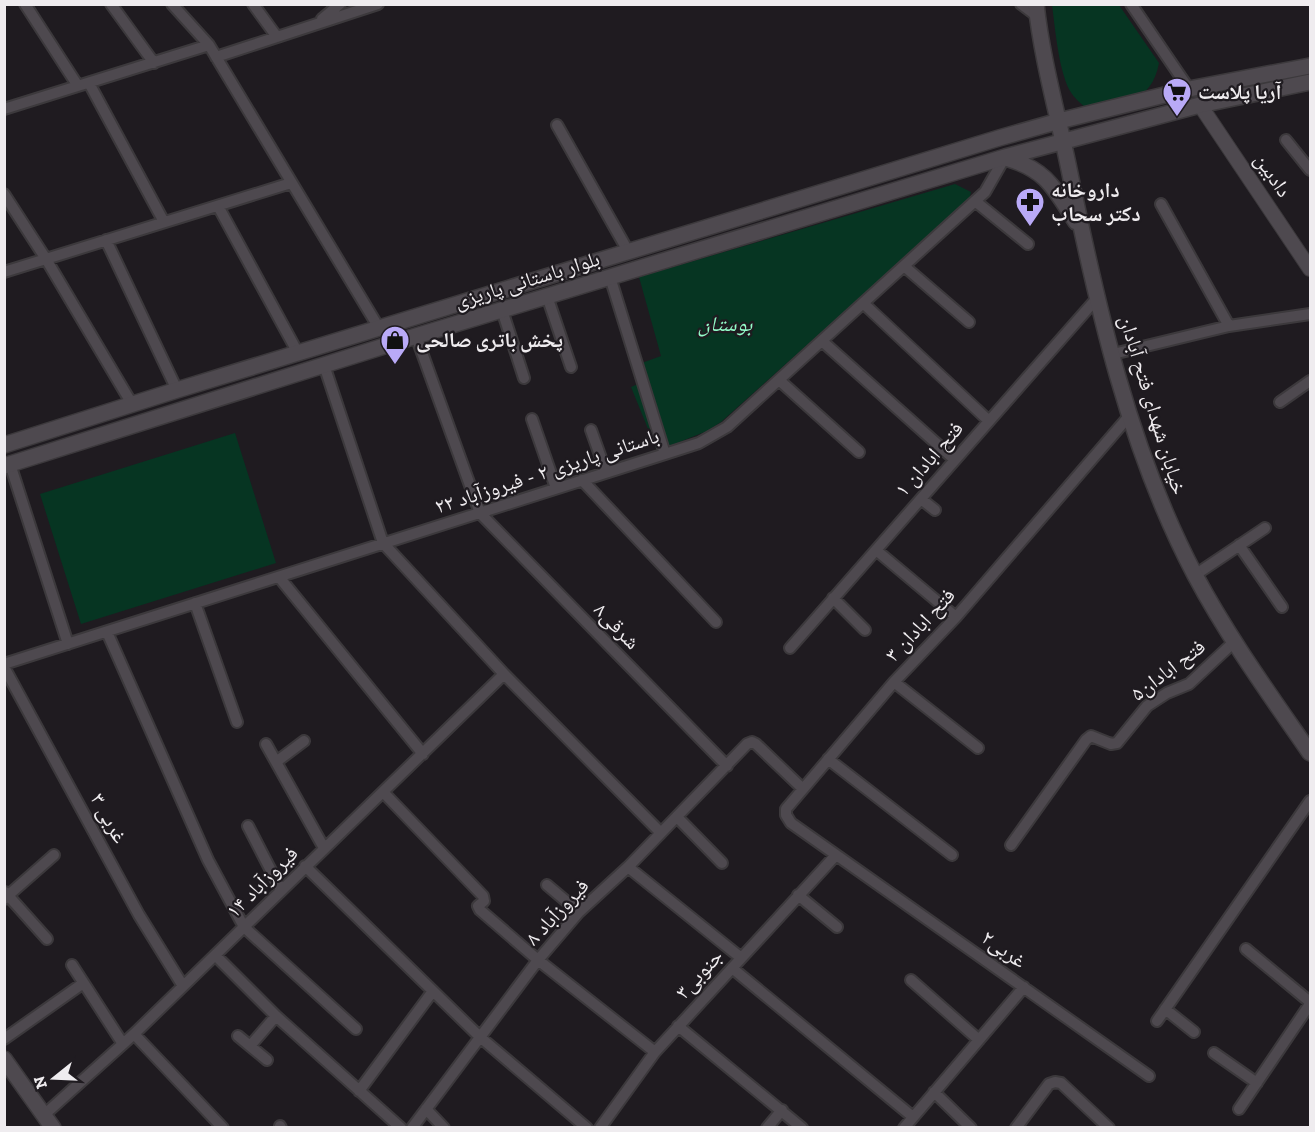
<svg xmlns="http://www.w3.org/2000/svg" width="1315" height="1132" viewBox="0 0 1315 1132" font-family="'Zilla Slab','Noto Naskh Arabic',serif">
<rect width="100%" height="100%" fill="#1f1b20"/>
<path fill="#063522" d="M1052 5H1119L1159 63C1151 104 1123 102 1089 111 1083 105 1076 100 1072 94 1059 76 1055 27 1052 5Z
M955 184 971 192 969 200 721 422 707 431 657 451 631 387 645 381 639 364 661 356 639 277Z
M235 433 276 563 81 624 40 494Z"/>
<g fill="none" stroke-linecap="round" stroke-linejoin="round">
<g stroke="#3c393c" stroke-width="14">
<path id="minor" d="M25 4 78 86
M111 4 154 63
M172 4 209 45 379 328
M253 4 277 37
M1021 4 1037 16
M1131 4 1189 89
M322 19 340 4
M216 57 378 4
M89 83 164 222
M4 109 209 45
M557 125 628 251
M1286 140 1310 170
M4 194 46 259 132 404
M975 201 1028 244
M1161 204 1229 326
M218 206 298 353
M106 240 177 390
M904 266 969 322
M4 272 291 183
M610 277 665 454
M547 296 571 367
M863 303 989 421
M502 310 524 378
M416 336 480 513 727 766
M822 341 955 460
M1113 354 1229 326 1310 314
M324 365 383 543 504 674 661 833
M779 380 859 452
M1280 402 1310 381
M1130 415 956 617 894 682 786 809V815L791 823 1149 1076
M532 419 556 488
M591 430 606 472
M10 464 68 644
M582 480 716 622
M921 499 935 510
M1239 545 1282 607
M876 550 956 617
M1195 575 1265 528
M279 577 423 754
M833 598 865 630
M195 603 237 722
M107 632 208 860 244 927 356 1029
M790 648 1098 297
M4 664 665 454 699 443 727 427 985 192 1005 157
M4 667 139 915 183 986
M894 682 978 748
M266 744 324 848
M828 759 952 855
M276 762 304 741
M384 793 483 896 484 901 478 906 480 910 538 960 655 1052
M677 817 722 863
M248 826 281 890
M1011 845 1086 740 1091 736 1111 744 1117 743 1147 706 1167 693 1189 684 1234 642
M305 866 480 1037 587 1128
M628 867 740 957
M547 885 579 912
M5 892 47 939
M798 895 837 927
M4 899 54 855
M1246 949 1310 1002
M215 955 276 1016 401 1128
M72 965 123 1044
M732 968 913 1117
M911 980 979 1040
M1165 1009 1194 1032
M1157 1021 1310 801
M678 1026 802 1128
M134 1034 223 1128
M238 1036 267 1060
M4 1039 82 984
M250 1046 276 1016
M1214 1053 1257 1083
M359 1091 433 991
M934 1092 971 1128
M426 1109 444 1128
M1239 1109 1310 1004
M44 1115 134 1034 504 674
M280 1126 281 1128
M412 1128 538 960 579 912 628 867 747 744 752 742 756 744 803 789
M600 1128 655 1052 836 855
M767 1128 782 1110
M904 1128 1024 987
M1016 1128 1049 1084 1055 1082 1061 1083 1109 1128"/>
</g>
<g stroke="#3c393c" stroke-width="16">
<path id="tertiary" d="M1200 105 1310 269"/>
</g>
<g stroke="#3c393c" stroke-width="18">
<path id="secondary" d="M1036 4C1042 60 1058 115 1069 169 1097 306 1129 450 1195 575 1228 637 1270 695 1310 753
M1006 158C1047 170 1054 188 1076 222
M4 445 177 390 999 138 1059 121 1189 89 1310 66
M4 466 416 336 1005 157 1200 105 1310 82
M4 1059 53 1128"/>
</g>
<use href="#minor" stroke="#4e494f" stroke-width="10"/>
<use href="#tertiary" stroke="#4e494f" stroke-width="14"/>
<use href="#secondary" stroke="#4e494f" stroke-width="15"/>
</g>
<defs>
<g id="supermarket-pin" transform="scale(1.5)"><path d="M0 17L-7.5 6A9.5 9.5 0 1 1 7.5 6Z" fill="#b9aaf7" stroke="#1f1b20"/><path d="M-6-5.5h2.5l.6 2H6L4.5 2H-2.5L-4.4-4H-6ZM-1.5 3.2a1.3 1.3 0 1 0 .1 0ZM3 3.2a1.3 1.3 0 1 0 .1 0Z" fill="#111"/></g>
<g id="pharmacy-pin" transform="scale(1.5)"><path d="M0 17L-7.5 6A9.5 9.5 0 1 1 7.5 6Z" fill="#b9aaf7" stroke="#1f1b20"/><path d="M-2-6h4v4h4v4h-4v4h-4v-4h-4v-4h4Z" fill="#111"/></g>
<g id="shop-pin" transform="scale(1.5)"><path d="M0 17L-7.5 6A9.5 9.5 0 1 1 7.5 6Z" fill="#b9aaf7" stroke="#1f1b20"/><path d="M-5-2.5h2.3a2.7 3.5 0 0 1 5.4 0H5L5.5 6h-11ZM-1.5-2.5h3a1.5 2.3 0 0 0-3 0Z" fill="#111"/></g>
</defs>
<g fill-rule="evenodd">
<use href="#supermarket-pin" x="1177" y="92"/>
<use href="#pharmacy-pin" x="1030" y="202"/>
<use href="#shop-pin" x="395" y="340"/>
</g>
<g text-anchor="middle" stroke-width="4.5" stroke-linejoin="round" paint-order="stroke">
<g font-size="21" font-weight="bold" fill="#efecef" stroke="#1f1b20" text-anchor="start">
<text x="1198" y="99">آریا پلاست</text>
<text x="1051" y="197">داروخانه<tspan x="1051" dy="24">دکتر سحاب</tspan></text>
<text x="416" y="347">پخش باتری صالحی</text>
</g>
<g font-size="21" fill="#efecef" stroke="#1f1b20">
<text transform="translate(1273 175) rotate(56)" y="7">دادبین</text>
<text transform="translate(527 280) rotate(-17)" y="7">بلوار باستانی پاریزی</text>
<text transform="translate(1153 405) rotate(73)" y="7">خیابان شهدای فتح آبادان</text>
<text transform="translate(929 459) rotate(-49)" y="7">فتح ابادان ۱</text>
<text transform="translate(547 471) rotate(-18)" y="7">باستانی پاریزی ۲ - فیروزآباد ۲۲</text>
<text transform="translate(920 625) rotate(-47)" y="7">فتح ابادان ۳</text>
<text transform="translate(617 626) rotate(46)" y="7">شرقی۸</text>
<text transform="translate(1168 670) rotate(-37)" y="7">فتح ابادان۵</text>
<text transform="translate(109 818) rotate(61)" y="7">غربی ۳</text>
<text transform="translate(262 882) rotate(-45)" y="7">فیروزآباد ۱۴</text>
<text transform="translate(557 912) rotate(-47)" y="7">فیروزآباد ۸</text>
<text transform="translate(1004 949) rotate(35)" y="7">غربی۲</text>
<text transform="translate(699 974) rotate(-48)" y="7">جنوبی۳</text>
</g>
<g font-size="21" font-style="italic" fill="#93fcc9" stroke="#1f1b20">
<text x="725" y="331">بوستان</text>
</g>
</g>
<rect width="1315" height="1132" fill="none" stroke="#efecef" stroke-width="12"/>
<g transform="translate(54 1078) rotate(252)" stroke="#1f1b20" stroke-width="4.5" paint-order="stroke">
<path d="M0-4.5L10 22L0 15L-10 22Z" fill="#efecef"/>
<text y="-9" font-size="16" font-weight="bold" text-anchor="middle" fill="#efecef">N</text>
</g>
</svg>
